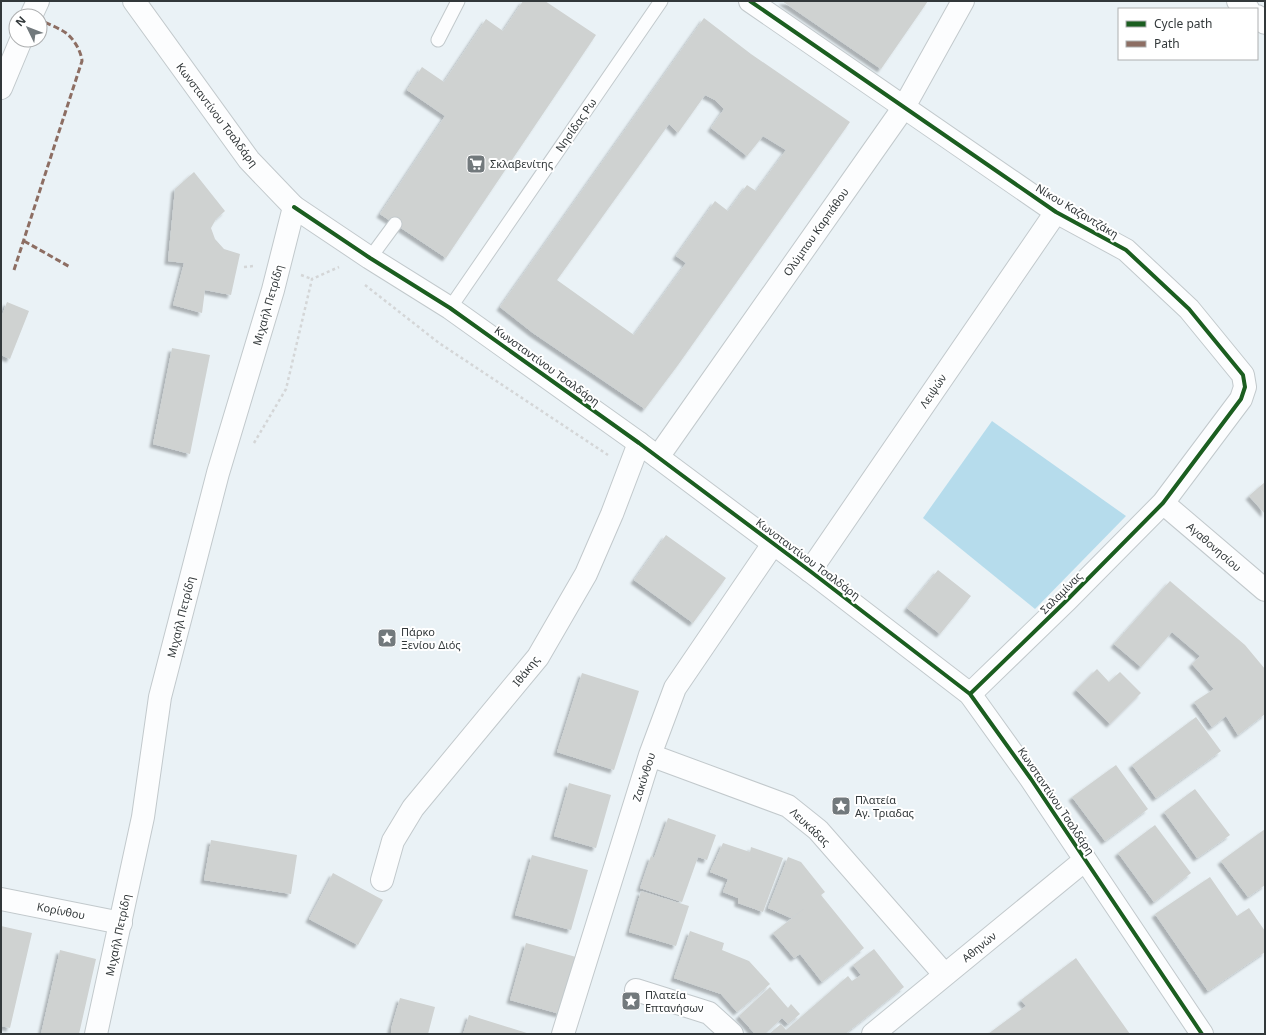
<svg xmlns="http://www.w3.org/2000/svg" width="1266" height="1035" viewBox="0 0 1266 1035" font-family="'Noto Sans',sans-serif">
<defs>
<filter id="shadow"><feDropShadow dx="-3.5" dy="3.5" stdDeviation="1" flood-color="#0004"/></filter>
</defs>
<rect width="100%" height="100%" fill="#eaf2f6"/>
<path fill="#b6dcec" d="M992 421 1126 516 1035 609 923 518Z"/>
<path fill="#cfd2d1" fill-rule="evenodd" filter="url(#shadow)" d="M523 1H545L596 35 446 258 380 214 445 116 407 90 422 67 444 82 486 19 503 31Z
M782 1H928L881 69Z
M704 18 751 54 850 122 678 365 645 409 533 333 500 307ZM705 95 715 100 724 109 711 128 747 156 763 136 786 150 756 191 747 185 728 211 715 201 676 256 686 263 634 335 557 280 669 124 678 133Z
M194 172 225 211 216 219 211 228 215 239 224 249 240 254 231 295 205 290 202 313 173 305 184 263 168 261 175 189Z
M7 302 29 311 10 359 1 355V318Z
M172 348 210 355 190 454 153 444Z
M1265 482V514L1249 496Z
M666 535 726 578 693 623 634 580Z
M938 570 971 596 940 634 907 608Z
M1170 581 1245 645 1265 669V714L1238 735 1226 716 1212 727 1194 702 1214 689 1192 664 1200 656 1172 632 1141 667 1114 644Z
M1097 669 1109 682 1120 672 1141 693 1110 724 1076 690Z
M582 673 639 691 614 770 557 752Z
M1196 717 1221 751 1156 798 1132 765Z
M1116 765 1148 809 1105 841 1072 797Z
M569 783 611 795 596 848 554 836Z
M1195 789 1230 835 1197 858 1164 812Z
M668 818 716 835 707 860 698 857 682 902 640 888 651 856 654 858Z
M1155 825 1191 873 1154 902 1118 853Z
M1265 829V885L1248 897 1221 861Z
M211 840 297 855 291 894 204 880Z
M723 843 750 852 751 847 783 858 763 912 738 903V898L723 892 728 879 710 872Z
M532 855 588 870 571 930 515 915Z
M788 857 801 862 825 892 821 895 864 948 822 982 800 954 794 958 773 933 805 908 791 918 768 908Z
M333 873 383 900 358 945 309 919Z
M1210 877 1237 916 1249 908 1265 931V952L1208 991 1155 914Z
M641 891 689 906 676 946 629 932Z
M1 926 32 933 10 1028 1 1026Z
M690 931 724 943 722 950 749 961 770 984 737 1012 721 994 674 978Z
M526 943 576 957 560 1014 510 1000Z
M874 949 904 987 845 1034H769L781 1024 786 1030 848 976 852 981 861 975 853 965Z
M60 950 96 959 79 1034H41Z
M1076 958 1130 1034H988L1026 1006 1021 1000Z
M770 987 788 1008 791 1004 800 1014 788 1024 782 1018 765 1034H755L739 1016Z
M400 998 435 1007 428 1034H391V1029Z
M469 1015 530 1034H463Z"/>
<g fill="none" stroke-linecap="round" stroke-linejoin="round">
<g stroke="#c2c9cc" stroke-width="15">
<path id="service" d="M438 40 458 1
M370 258 395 224
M450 308 661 1"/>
</g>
<g stroke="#c2c9cc" stroke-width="24">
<path id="minor" d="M750 1 1056 212 1126 250 1189 309 1243 375 1245 387 1241 399 1163 503 1067 600 970 694
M31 16 38 1
M1 88 21 40
M658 457 904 107 963 1
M1163 503 1265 590
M810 571 1056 212
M650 755 788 806 818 830 945 975
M382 880 393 841 413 808 538 657 586 574 612 514 639 443
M1 899 121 923
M636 990 709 1013 732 1034
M563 1034 650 755 675 688 773 544
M873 1034 1085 860"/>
</g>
<g stroke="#c2c9cc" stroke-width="24">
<path id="tertiary" d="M1238 1 1248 9
M1257 16 1265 23
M294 207 370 258 450 308 639 443 810 571 970 694 1031 779 1202 1034"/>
</g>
<g stroke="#c2c9cc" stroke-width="24">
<path id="secondary" d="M96 1034 143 817 160 697 218 473 273 290 294 207 249 160 134 1"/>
</g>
<path stroke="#d4d6d7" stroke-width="2.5" stroke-dasharray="3 3" stroke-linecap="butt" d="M244 267 254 266
M301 275 312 279
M365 285 439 343 608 455
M254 443 286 389 312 279 339 267"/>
<use href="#service" stroke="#fcfdfe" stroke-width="13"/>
<use href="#minor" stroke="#fcfdfe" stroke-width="22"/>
<use href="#tertiary" stroke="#fcfdfe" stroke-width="22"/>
<use href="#secondary" stroke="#fcfdfe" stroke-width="22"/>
<path stroke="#8d6e63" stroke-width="3" stroke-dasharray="6 3" stroke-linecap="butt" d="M31 15 32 16
M24 241 70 267
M14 270 82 61C81 51 74 39 66 33 59 28 48 24 40 20"/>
<g stroke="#fff" stroke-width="6">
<path id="cycleway" d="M750 1 1056 212 1126 250 1189 309 1243 375 1245 387 1241 399 1163 503 1067 600 970 694
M294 207 370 258 450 308 639 443 810 571 970 694 1031 779 1202 1034"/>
</g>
<use href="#cycleway" stroke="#1b5e20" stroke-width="4"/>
</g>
<defs>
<g id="supermarket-square" transform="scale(1)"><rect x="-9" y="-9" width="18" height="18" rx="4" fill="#72797c" stroke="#fff"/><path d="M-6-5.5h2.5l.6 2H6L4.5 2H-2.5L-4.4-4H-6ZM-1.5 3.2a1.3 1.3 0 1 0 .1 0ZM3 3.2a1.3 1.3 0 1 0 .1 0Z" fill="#fff"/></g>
<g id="sight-square" transform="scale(1)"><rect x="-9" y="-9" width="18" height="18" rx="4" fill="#72797c" stroke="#fff"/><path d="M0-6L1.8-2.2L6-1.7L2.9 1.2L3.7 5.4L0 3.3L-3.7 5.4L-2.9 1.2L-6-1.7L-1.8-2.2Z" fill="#fff"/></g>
</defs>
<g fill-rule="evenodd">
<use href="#supermarket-square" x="476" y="164"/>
<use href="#sight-square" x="387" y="638"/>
<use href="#sight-square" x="841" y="806"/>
<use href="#sight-square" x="631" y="1001"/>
</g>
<g text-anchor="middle" stroke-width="4" stroke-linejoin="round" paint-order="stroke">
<g font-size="11" fill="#32383a" stroke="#fff">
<text transform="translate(217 115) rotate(53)" y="4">Κωνσταντίνου Τσαλδάρη</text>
<text transform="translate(576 125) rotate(-55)" y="4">Νησίδας Ρω</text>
<text transform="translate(1077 211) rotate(31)" y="4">Νίκου Καζαντζάκη</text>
<text transform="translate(816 232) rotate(-55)" y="4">Ολύμπου Καρπάθου</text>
<text transform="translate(268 305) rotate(-74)" y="4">Μιχαήλ Πετρίδη</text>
<text transform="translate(547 366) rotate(36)" y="4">Κωνσταντίνου Τσαλδάρη</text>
<text transform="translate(933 391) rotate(-56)" y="4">Λειψών</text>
<text transform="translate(1214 547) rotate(41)" y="4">Αγαθονησίου</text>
<text transform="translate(808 559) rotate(37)" y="4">Κωνσταντίνου Τσαλδάρη</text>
<text transform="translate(1061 593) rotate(-45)" y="4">Σαλαμίνας</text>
<text transform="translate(181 617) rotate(-76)" y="4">Μιχαήλ Πετρίδη</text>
<text transform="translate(526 671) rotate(-52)" y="4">Ιθάκης</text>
<text transform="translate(644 777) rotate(-72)" y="4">Ζακύνθου</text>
<text transform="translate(1056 801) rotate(56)" y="4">Κωνσταντίνου Τσαλδάρη</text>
<text transform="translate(810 827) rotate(43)" y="4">Λευκάδας</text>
<text transform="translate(61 911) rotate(11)" y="4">Κορίνθου</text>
<text transform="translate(118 935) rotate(-78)" y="4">Μιχαήλ Πετρίδη</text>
<text transform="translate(979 947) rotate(-39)" y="4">Αθηνών</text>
</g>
<g font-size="11" fill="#32383a" stroke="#fff" text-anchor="start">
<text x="490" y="168">Σκλαβενίτης</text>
<text x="401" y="636">Πάρκο<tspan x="401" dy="13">Ξενίου Διός</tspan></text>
<text x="855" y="804">Πλατεία<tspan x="855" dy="13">Αγ. Τριαδας</tspan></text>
<text x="645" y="999">Πλατεία<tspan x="645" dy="13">Επτανήσων</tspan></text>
</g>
</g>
<rect width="1266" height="1035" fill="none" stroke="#32383a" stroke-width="4"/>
<rect x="1118" y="8" width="140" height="52" fill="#ffffff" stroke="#adafb0"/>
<rect x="1126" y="21" width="20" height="6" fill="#1b5e20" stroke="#adafb0"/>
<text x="1154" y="28" font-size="12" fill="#32383a">Cycle path</text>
<rect x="1126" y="41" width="20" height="6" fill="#8d6e63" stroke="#adafb0"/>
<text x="1154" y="48" font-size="12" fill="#32383a">Path</text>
<g transform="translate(28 28) rotate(313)"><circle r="19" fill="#ffffff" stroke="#adafb0"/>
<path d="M0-3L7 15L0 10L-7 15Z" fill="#72797c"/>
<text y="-6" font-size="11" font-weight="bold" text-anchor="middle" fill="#32383a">N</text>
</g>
</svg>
